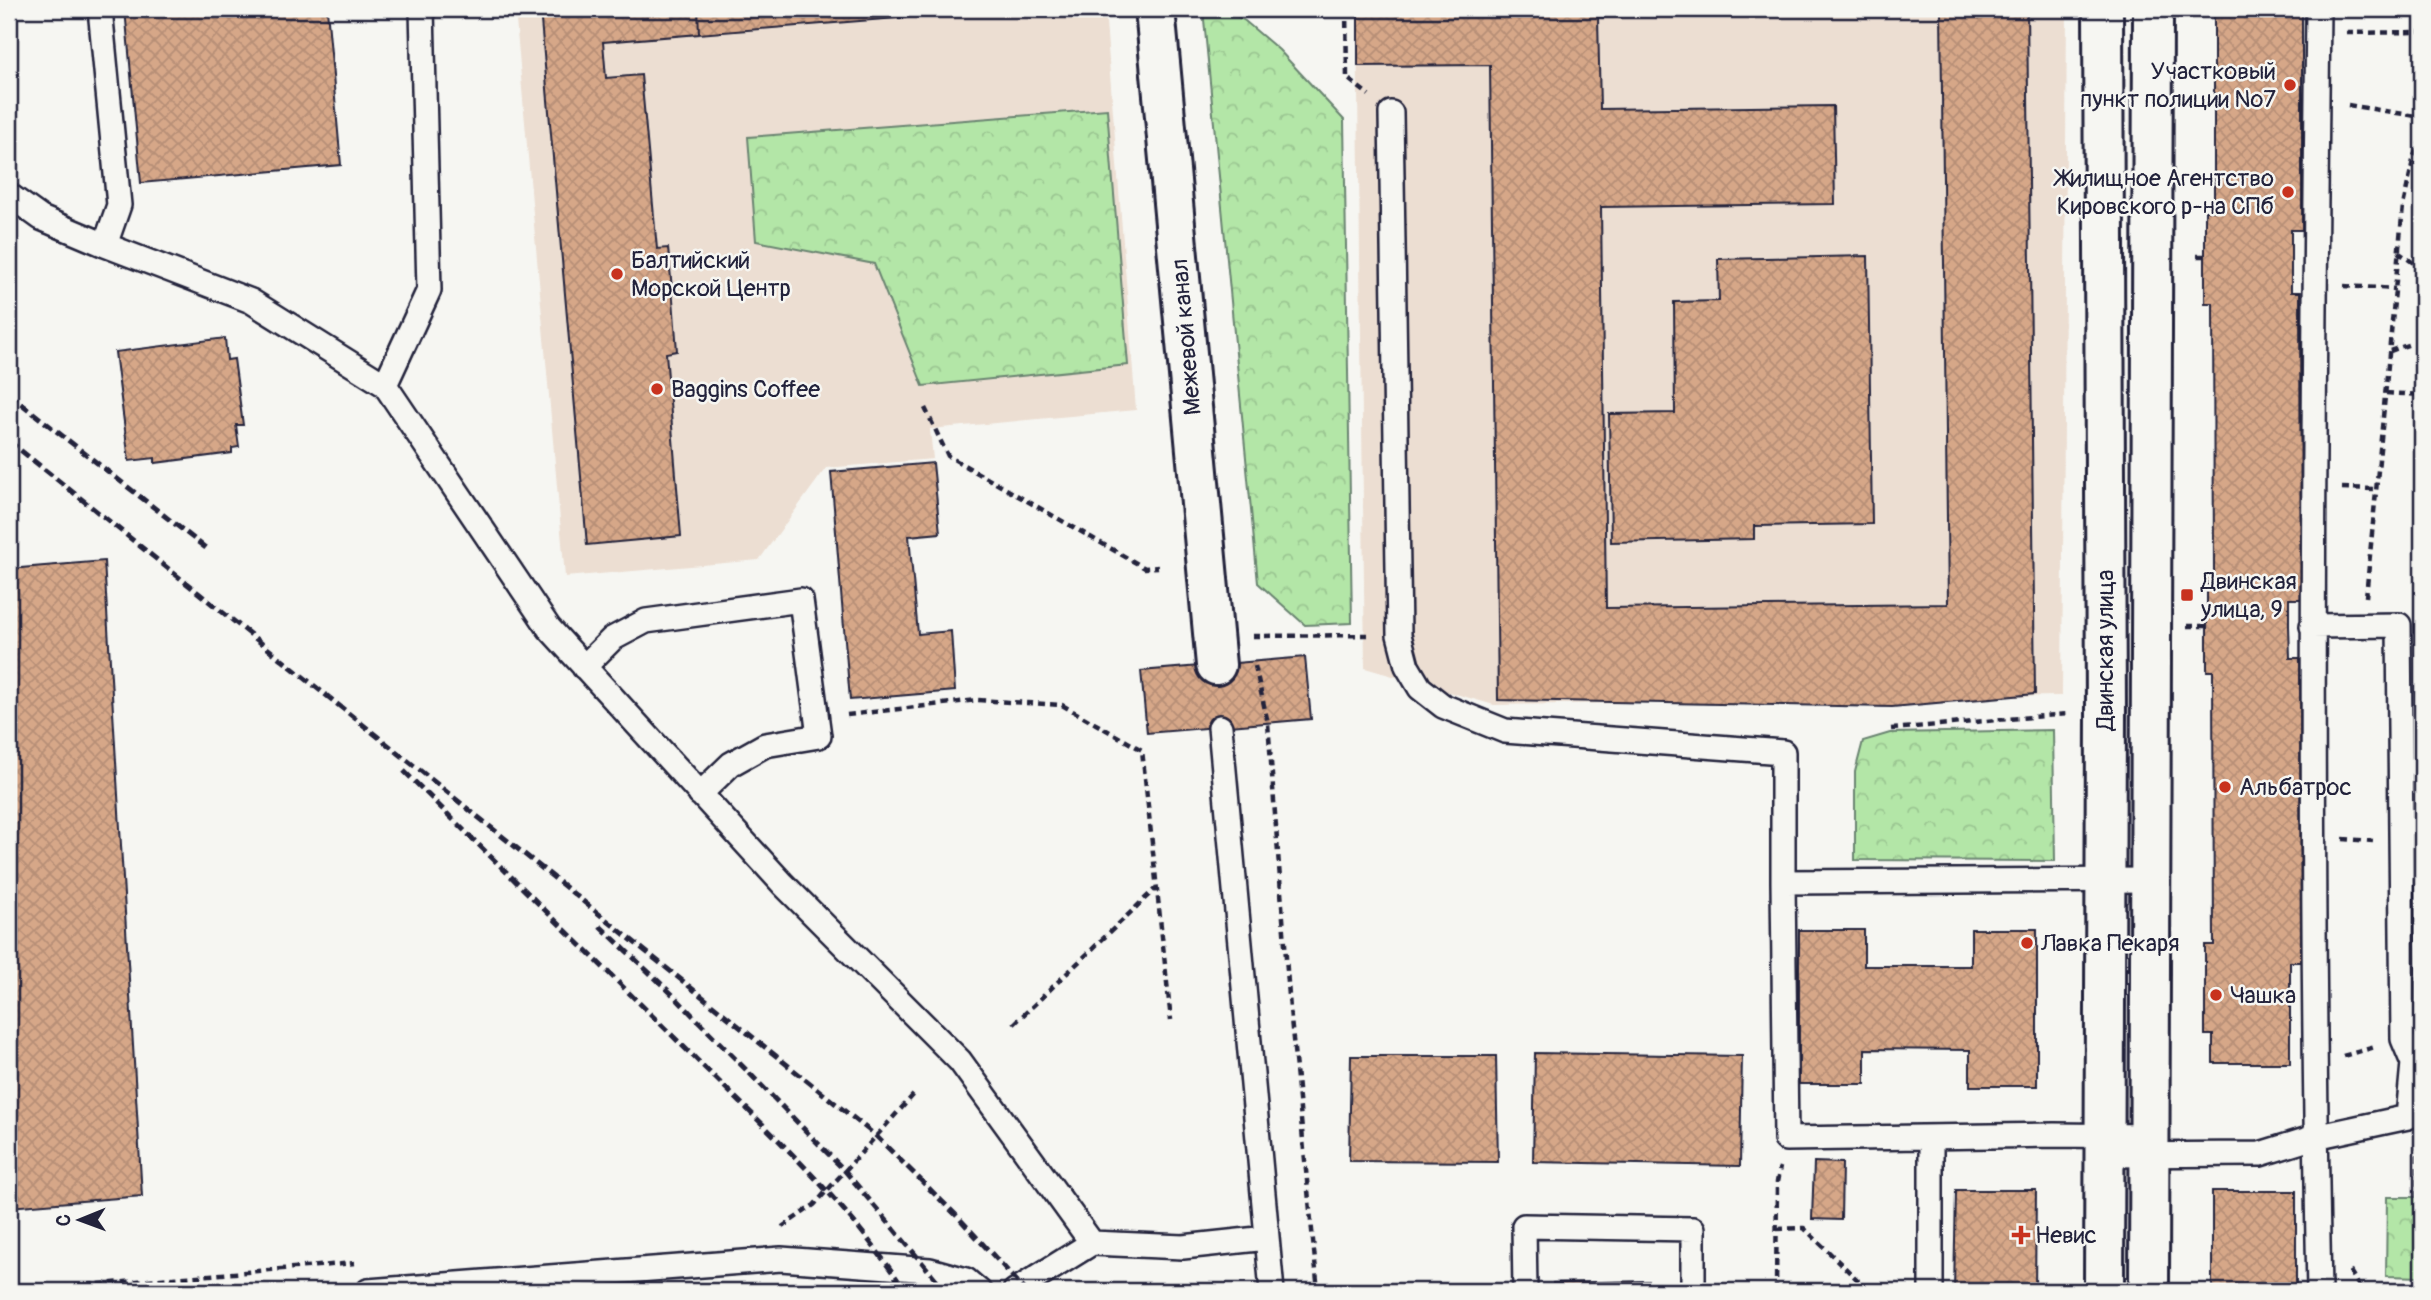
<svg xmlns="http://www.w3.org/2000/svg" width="2431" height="1300" viewBox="0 0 2431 1300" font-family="Pangolin,sans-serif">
<defs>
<pattern id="forest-crowns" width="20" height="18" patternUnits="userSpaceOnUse" patternTransform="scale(1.75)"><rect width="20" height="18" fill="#b3e6a7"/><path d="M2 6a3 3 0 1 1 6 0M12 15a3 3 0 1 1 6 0" fill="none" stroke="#9ac591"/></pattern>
<pattern id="building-cross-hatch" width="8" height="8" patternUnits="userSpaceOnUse" patternTransform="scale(1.75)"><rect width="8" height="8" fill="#d6a788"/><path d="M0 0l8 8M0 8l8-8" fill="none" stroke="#b78f76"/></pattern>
</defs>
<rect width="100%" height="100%" fill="#f6f6f2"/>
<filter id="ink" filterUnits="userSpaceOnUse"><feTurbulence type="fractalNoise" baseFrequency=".0143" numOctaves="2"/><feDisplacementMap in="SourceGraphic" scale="14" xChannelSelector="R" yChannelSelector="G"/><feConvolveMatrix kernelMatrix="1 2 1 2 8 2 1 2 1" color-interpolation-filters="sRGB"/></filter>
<g filter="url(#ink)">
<path fill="#ecded2" d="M515 9H1105L1136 410 930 429 933 459 826 468 759 560 565 577Z
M1357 9H2067L2062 696 1494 705 1365 668Z
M2417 648H2422V797H2420Z"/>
<path fill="url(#forest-crowns)" stroke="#6a8471" stroke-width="2" d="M1203 9H1224L1245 21 1279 50 1344 120 1352 623 1305 625 1258 583Z
M1107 109 1128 365 923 386 874 264 756 241 748 137Z
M2053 730 2055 861 1855 860V772L1863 741 1890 733Z
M2387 1197H2422V1277L2386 1276Z"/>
<path fill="url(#building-cross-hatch)" stroke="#22223b" stroke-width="2" d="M125 9H327L341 165 141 183Z
M540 9H698L699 34 603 42 606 78 641 75 657 249 668 248 673 299 677 351 666 353 681 536 587 545Z
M698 9H1009L699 34Z
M1358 9H1621V17H1598L1600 109 1833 106 1835 204 1601 207 1606 608 1948 604 1941 9H2027L2035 694 1892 707 1498 700 1490 65 1358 66Z
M2214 9H2302V230H2291V292H2300L2301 599H2289V626L2290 658H2300L2301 962H2290V1063H2213V1035H2205V945H2214L2213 671H2207V576H2214L2213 303H2205V211H2214Z
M1868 256 1872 524 1754 526V539L1611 542 1609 414 1675 413 1674 302 1719 301 1718 259Z
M225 338 227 360 234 359 243 425H236L239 447 232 448V453L155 463V458L129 461 115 352Z
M933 463 940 533 909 536 918 634 951 631 955 691 850 700 831 472Z
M104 561 142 1196 9 1207V569Z
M1305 657 1311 719 1147 733 1141 671Z
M1971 929H2037V1086H1970V1050L1865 1049V1084H1799V930H1864V966H1971Z
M1535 1053 1742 1056 1740 1166 1533 1162Z
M1351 1056H1496L1498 1162 1349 1161Z
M1814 1162 1842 1163 1841 1220 1812 1219Z
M1956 1190H2036L2035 1291H1954Z
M2212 1191H2296V1291H2212Z
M1649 1281V1291H1553V1283Z"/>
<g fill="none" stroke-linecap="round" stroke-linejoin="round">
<g stroke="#22223b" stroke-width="28">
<path id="lane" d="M100 9 119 205 105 245
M2318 9C2313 436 2310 864 2319 1291
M1391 113 1399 635 1407 666 1420 688 1443 706 1505 731 1783 752V882L2150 880
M9 195 41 218 105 245 251 301 385 385 549 628 783 884 960 1061 1092 1243
M385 385 429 290 422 9
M584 667 612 639 646 621 801 600 819 736 765 745 731 764 700 794
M1220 727 1272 1291
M1783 882 1786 1139 2054 1135 2149 1136
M1931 1137V1291
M2105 1155 2260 1154 2315 1137 2408 1117 2413 1063 2403 1039 2399 625 2312 626
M368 1291 781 1259 930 1270 966 1280 979 1291
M1015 1291 1092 1243 1183 1247 1267 1238
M1525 1291 1524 1226 1693 1229V1291"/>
</g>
<g stroke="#22223b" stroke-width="44">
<path id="street" d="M1155 9 1216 665"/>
</g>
<g stroke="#22223b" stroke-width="44">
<path id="secondary" d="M2103 9 2106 713 2104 1291
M2149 1291 2153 9"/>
</g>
<path stroke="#22223b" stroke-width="4.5" stroke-dasharray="7 5" stroke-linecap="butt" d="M1346 9 1347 78 1369 95
M2346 33 2422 32
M2348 105 2422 117
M2398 252 2422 269
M2197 256H2205
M2344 286 2395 289
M2390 351 2422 340
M2386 393 2422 395
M925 408 948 456 1145 568 1158 567
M2342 488 2376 489
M2366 597 2403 206 2414 156 2422 138
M2187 626H2207
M1253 636 1371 635
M1255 666 1268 723 1290 1009 1318 1291
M847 715 977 700 1062 705 1142 750 1171 1020
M1891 729 2068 714
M2343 839 2373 841
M1014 1024 1156 888
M2343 1056 2375 1047
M2418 1143 2417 1212 2422 1222
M782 1227 814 1205 916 1092
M1777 1229 1804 1228 1869 1291
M2350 1271 2362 1291
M15 1291 355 1263
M1776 1291 1777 1182 1780 1167"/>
<use href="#lane" stroke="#f6f6f2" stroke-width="23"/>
<use href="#street" stroke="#f6f6f2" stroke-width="38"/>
<use href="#secondary" stroke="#f6f6f2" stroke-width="38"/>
<path stroke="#22223b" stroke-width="5" stroke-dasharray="10 5" stroke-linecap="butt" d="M9 394 207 549
M9 441 876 1136 958 1217 1026 1291
M404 771C501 867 599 963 696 1059 769 1131 849 1204 905 1291
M600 926 672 994 845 1171 946 1291"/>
</g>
</g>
<g fill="#c8321e" stroke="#f6f6f2" stroke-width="2.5">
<circle cx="2290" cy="85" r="7"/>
<circle cx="2288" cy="192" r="7"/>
<circle cx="617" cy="274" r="7"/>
<circle cx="657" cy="389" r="7"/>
<rect x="2180" y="588" width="14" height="14" rx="3.5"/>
<circle cx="2225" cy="787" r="7"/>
<circle cx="2027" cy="943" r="7"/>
<circle cx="2216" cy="995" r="7"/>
<path d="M2017.5 1224.5h7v7h7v7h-7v7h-7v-7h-7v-7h7z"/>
</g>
<g text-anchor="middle" stroke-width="5" stroke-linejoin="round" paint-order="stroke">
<g font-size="24" fill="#22223b" stroke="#f6f6f2" text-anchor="start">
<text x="2276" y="79" text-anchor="end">Участковый<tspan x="2276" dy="28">пункт полиции №7</tspan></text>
<text x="2274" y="186" text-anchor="end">Жилищное Агентство<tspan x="2274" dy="28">Кировского р-на СПб</tspan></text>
<text x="631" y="268">Балтийский<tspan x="631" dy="28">Морской Центр</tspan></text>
<text x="671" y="397">Baggins Coffee</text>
<text x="2201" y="589">Двинская<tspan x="2201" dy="28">улица, 9</tspan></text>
<text x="2239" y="795">Альбатрос</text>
<text x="2041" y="951">Лавка Пекаря</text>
<text x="2230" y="1003">Чашка</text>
<text x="2035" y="1243">Невис</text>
</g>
<g font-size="24" fill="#22223b" stroke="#f6f6f2">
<text transform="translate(1186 337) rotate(-95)" y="8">Межевой канал</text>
<text transform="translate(2105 650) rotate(-90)" y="8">Двинская улица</text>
</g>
</g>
<rect width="2431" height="1300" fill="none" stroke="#f6f6f2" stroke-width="35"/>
<rect x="18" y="18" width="2396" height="1265" fill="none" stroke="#22223b" stroke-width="2.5" filter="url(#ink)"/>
<g transform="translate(80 1220) rotate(269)" stroke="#f6f6f2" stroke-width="5" paint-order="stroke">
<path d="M0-5L12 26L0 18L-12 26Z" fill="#22223b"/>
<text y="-10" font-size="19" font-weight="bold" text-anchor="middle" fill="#22223b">С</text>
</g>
</svg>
